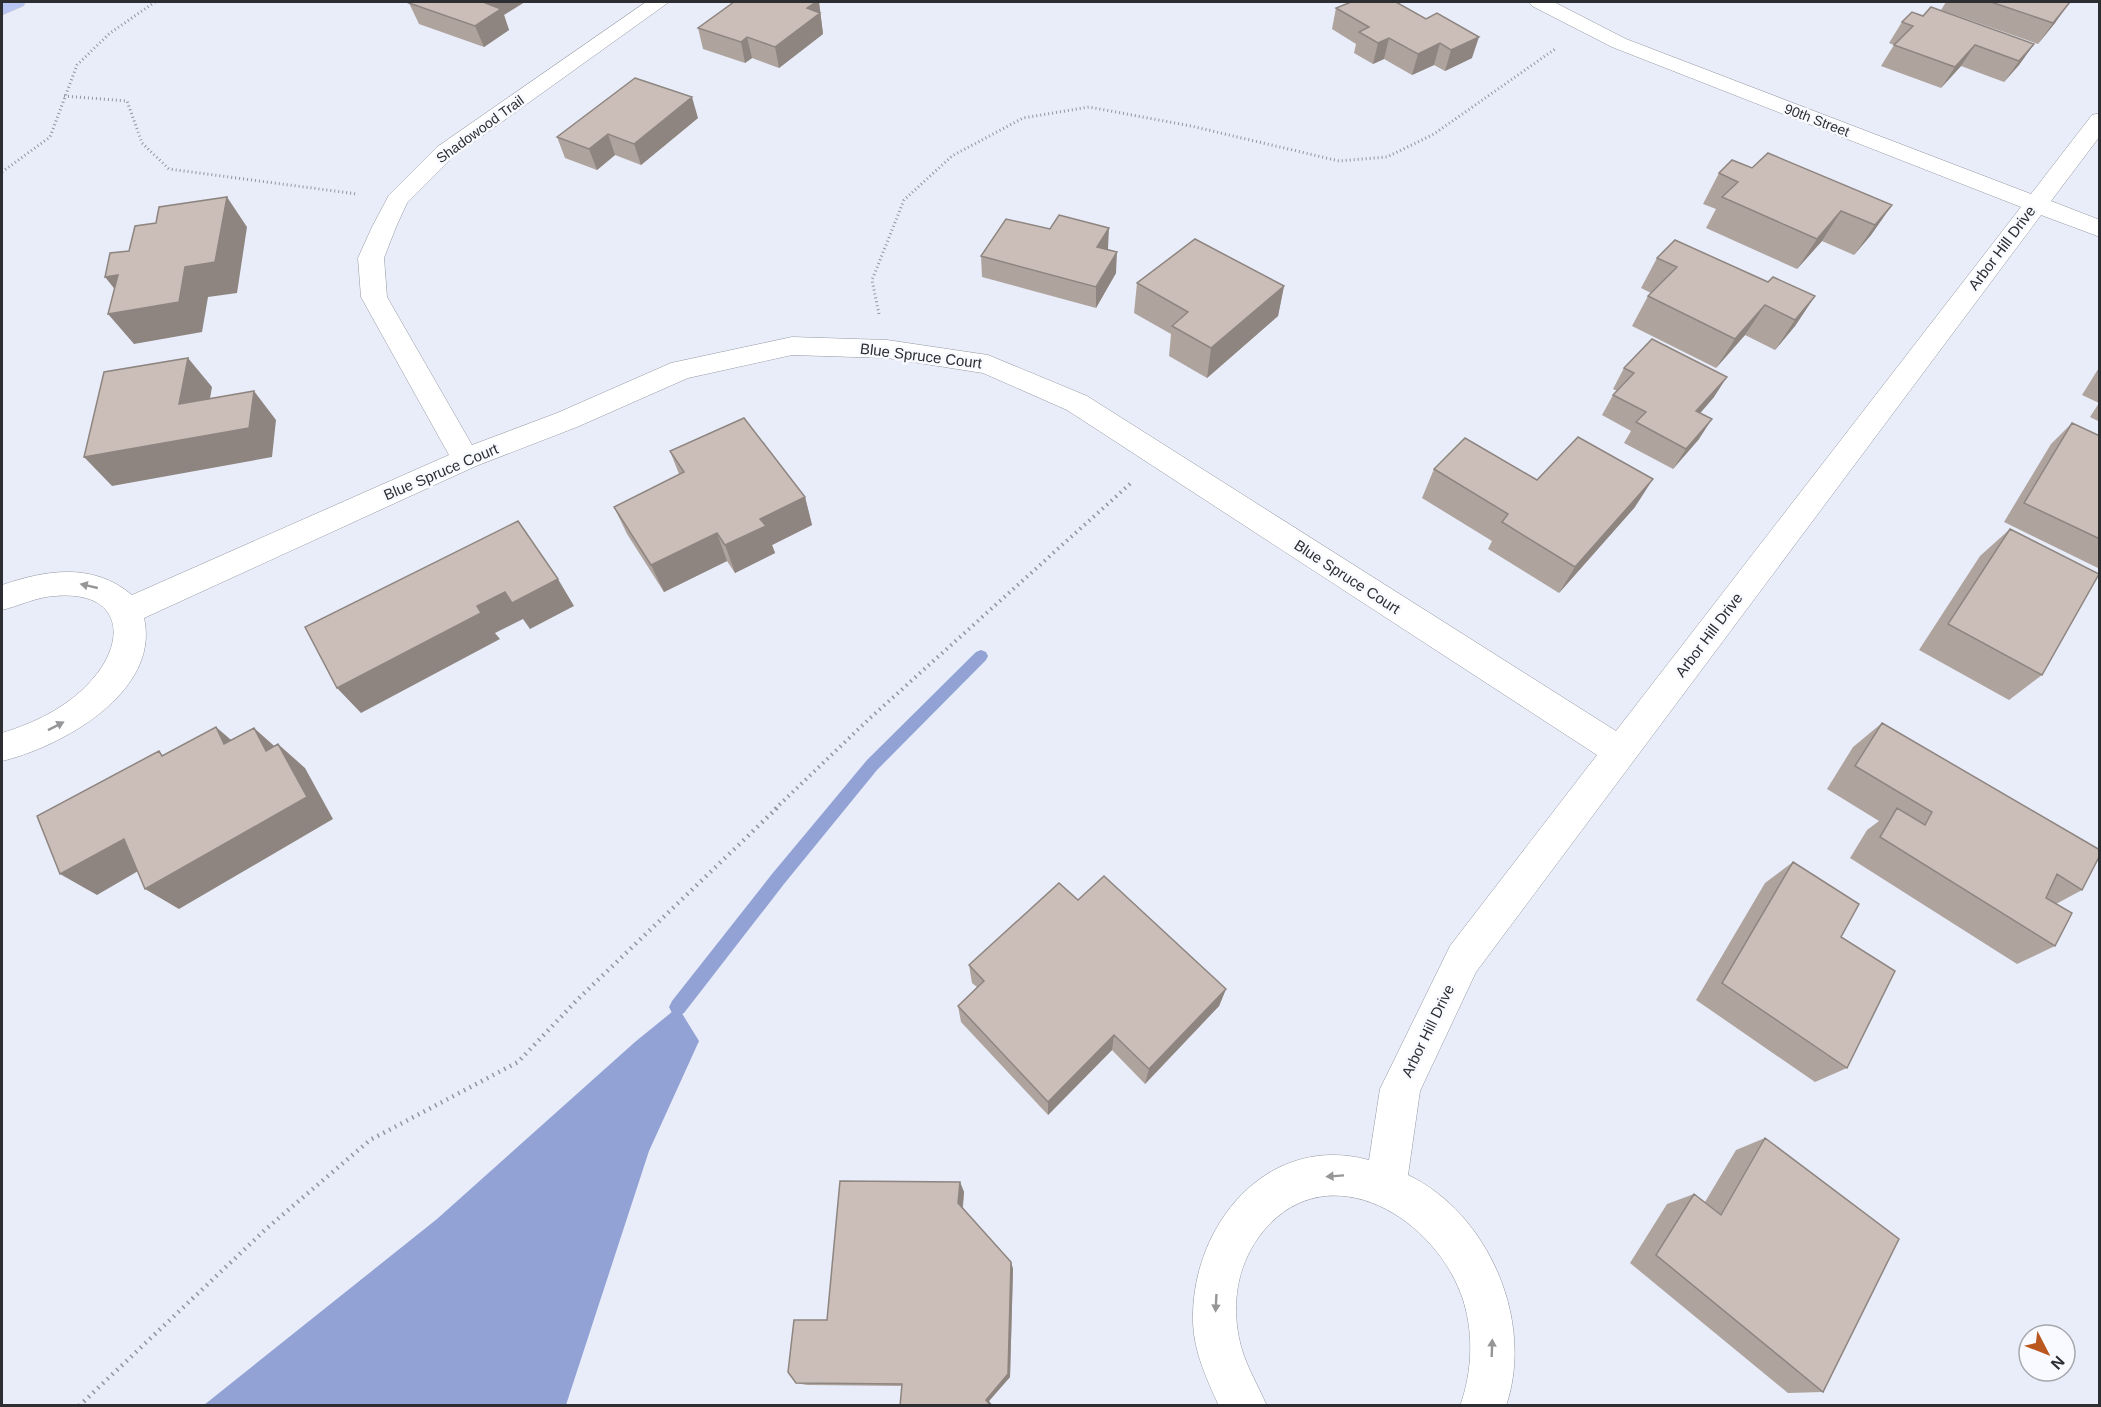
<svg xmlns="http://www.w3.org/2000/svg" width="2101" height="1407" viewBox="0 0 2101 1407" font-family="Arial,sans-serif">
<rect width="100%" height="100%" fill="#e8edf9"/>
<path fill="#92a2d4" d="M678 1007 699 1041 649 1151 566 1405H204L437 1219 635 1042Z"/>
<g fill="none" stroke-linecap="round" stroke-linejoin="round">
<path fill="#92a2d4" fill-rule="evenodd" d="M981 650 986 652 988 656 986 660 877 770 784 884 684 1013 678 1016 672 1013 669 1007 672 1001 772 874 867 760 976 652Z"/>
<g stroke="#9498a3" stroke-width="1">
<path id="minor" d="M646 2H669L453 157 407 203 396 227 384 258 387 297 472 445 557 413 671 363 792 337 887 340 988 355 1087 396 1616 731 2021 207 1612 47 1532 6 1529 2H1554L1626 39 2031 194 2092 115 2100 113V136L2051 201 2100 220V237L2041 215 1476 972 1420 1091 1408 1175C1488 1213 1535 1321 1506 1406H1460C1473 1370 1474 1329 1461 1294 1430 1212 1321 1151 1258 1238 1237 1268 1232 1303 1239 1338 1244 1363 1257 1383 1267 1406H1219C1207 1380 1194 1352 1193 1323 1190 1227 1266 1132 1369 1160L1380 1089 1450 946 1597 755 1067 410 983 373 887 358 792 355 688 378 577 427 476 466 144 618C161 692 61 747 2 761V733C34 723 66 708 89 683 129 641 122 590 55 596 36 597 19 606 2 610V585C46 570 93 562 132 595L449 455 361 297 358 258 372 227 389 195 437 147Z"/>
</g>
<g stroke="#cccdce" stroke-width="1">
<path id="major" d="M2 2H26L23 6 2 15Z"/>
</g>
<path stroke="#92969e" stroke-width="3" stroke-dasharray="1 3" stroke-linecap="butt" d="M64 96 127 101 142 143 169 169 357 194
M2 172 50 137 77 65 110 33 155 2
M879 314 872 280 904 200 952 156 1023 118 1089 107 1191 126 1339 161 1387 157 1434 134 1555 49"/>
<path stroke="#92969e" stroke-width="4" stroke-dasharray="1.5 4.5" stroke-linecap="butt" d="M775 809 869 719 1131 483"/>
<path stroke="#92969e" stroke-width="4.5" stroke-dasharray="1.5 5" stroke-linecap="butt" d="M79 1406 266 1229 370 1140 518 1062 578 999 777 808"/>
<use href="#minor" fill="#fff" fill-rule="evenodd"/>
<use href="#major" fill="#b6c5f1" fill-rule="evenodd"/>
</g>
<path fill="#afa39e" d="M730 2H819L823 34 779 68 752 58 745 63 703 49 698 28 731 4Z
M1351 2 1472 58 1445 71 1434 65 1412 75 1384 59 1373 64 1354 53 1356 44 1332 29 1336 8Z
M1946 2H2067L2055 23 2038 44 1941 10Z
M409 3 504 15 509 30 484 47 419 24Z
M1923 16 2034 44 2019 65 2004 82 1961 66 1941 88 1881 66 1894 45 1889 43 1902 22Z
M698 118 641 165 615 155 597 170 565 158 557 137Z
M1752 168 1892 205 1871 235 1854 255 1822 241 1797 269 1706 228 1716 209 1703 204 1719 173Z
M1107 250 1116 273 1096 308 982 277 981 256Z
M1657 258 1768 282 1815 296 1795 326 1775 350 1745 335 1716 368 1632 326 1648 296 1651 293 1641 288Z
M1137 283 1284 286 1278 316 1207 378 1169 356 1171 334 1134 313Z
M2100 366V422L2090 417 2099 403 2082 395Z
M1624 368 1714 397 1700 413 1699 439 1673 469 1624 443 1631 431 1602 415 1613 395 1617 391 1613 389Z
M2072 423 2100 436V569L2004 522 2051 444Z
M670 451 805 497 812 525 772 545 775 553 735 573 727 561 664 592 627 534 614 507 679 474Z
M1434 469 1537 480 1635 507 1559 593 1488 549 1492 541 1422 498Z
M2010 529 2042 675 2009 700 1919 650 1980 556Z
M1882 723 2082 890 2056 904 2055 946 2017 964 1850 858 1867 830 1879 821 1827 789 1853 747Z
M1793 862 1841 937 1847 1068 1815 1082 1696 1000 1765 883Z
M1078 900 1226 989 1219 1006 1145 1084 1112 1050 1048 1115 961 1022 958 1006 977 987 972 983 969 965Z
M1765 1138 1823 1392 1788 1393 1630 1263 1667 1204 1694 1194 1705 1202 1736 1150Z
M960 1182 964 1192 963 1208 1011 1262 1013 1269 1010 1377 989 1401 901 1386 807 1385 796 1383 827 1320Z"/>
<path fill="#8e8581" d="M483 2H525L504 15 509 30 484 47 475 26Z
M816 2H819L823 34 779 68 775 47 807 8Z
M2070 2 2055 23 2038 44 2053 23Z
M747 37 752 58 745 63 741 42Z
M1479 37 1472 58 1445 71 1451 50Z
M1389 38 1384 59 1373 64 1378 43Z
M1440 43 1434 65 1412 75 1418 54Z
M2034 44 2019 65 2004 82 2019 61Z
M1975 45 1961 66 1941 88 1955 67Z
M692 97 698 118 641 165 634 144Z
M608 134 615 155 597 170 589 149Z
M227 197 247 227 237 293 208 297 202 332 134 344 108 314 185 267Z
M1892 205 1871 235 1854 255 1875 225Z
M1841 211 1822 241 1797 269 1817 239Z
M1109 228 1108 249 1097 268V247Z
M1117 252 1116 273 1096 308V287Z
M118 275 129 307 105 277Z
M1284 286 1278 316 1207 378 1211 348Z
M1815 296 1795 326 1775 350 1795 320Z
M1765 305 1745 335 1716 368 1735 339Z
M188 358 212 387 204 433 179 404Z
M1727 377 1714 397 1684 432 1696 411Z
M254 391 276 420 272 457 112 486 84 457Z
M1712 419 1699 439 1673 469 1686 449Z
M1653 479 1635 507 1559 593 1575 567Z
M805 497 812 525 772 545 775 553 735 573 725 545 760 519Z
M717 533 727 561 664 592 651 565Z
M558 579 574 606 530 629 523 619 495 633 500 639 361 713 337 688 477 606 505 592Z
M216 727 244 751 224 744Z
M254 728 281 752 266 751Z
M278 744 305 768 333 819 179 909 145 889Z
M124 839 157 860 97 895 60 874Z
M1226 989 1219 1006 1145 1084 1149 1069Z
M1114 1035 1112 1050 1048 1115V1102Z
M960 1182 964 1192 962 1212 958 1203Z
M1011 1262 1013 1269 1010 1377 989 1401 993 1406H991L986 1400Z"/>
<path fill="#cbbeb8" stroke="#8e8581" stroke-width="1.5" d="M412 2H485H483L501 9 475 26 409 3Z
M734 2H816L807 8 820 13 775 47 747 37 741 42 698 28Z
M1351 2H1396L1426 19 1437 13 1479 37 1451 50 1440 43 1418 54 1389 38 1378 43 1359 32 1369 27 1336 8Z
M1991 2H2070L2053 23Z
M1931 7 2034 44 2019 61 1975 45 1955 67 1894 45 1913 26 1902 22 1912 12 1923 16Z
M635 78 692 97 634 144 608 134 589 149 557 137Z
M1768 153 1892 205 1875 225 1841 211 1817 239 1722 197 1738 182 1719 173 1732 160 1752 168Z
M227 197 215 262 185 267 179 302 108 314 118 275 105 277 110 253 129 251 135 226 156 223 159 207Z
M1059 215 1109 228 1097 247 1117 252 1096 287 981 256 1006 219 1050 229Z
M1195 239 1284 286 1211 348 1172 326 1188 312 1137 283Z
M1675 240 1768 282 1773 277 1815 296 1795 320 1765 305 1735 339 1648 296 1677 267 1657 258Z
M1652 339 1727 377 1696 411 1712 419 1686 449 1636 422 1646 412 1613 395 1634 373 1624 368Z
M188 358 179 404 254 391 249 428 84 457 104 372Z
M744 418 805 497 760 519 766 526 725 545 717 533 651 565 614 507 684 472 670 451Z
M2072 423 2100 436V539L2024 503Z
M1578 437 1653 479 1575 567 1502 522 1508 514 1434 469 1465 438 1537 480Z
M518 521 558 579 512 603 505 592 477 606 481 613 337 688 305 627Z
M2010 529 2099 574 2042 675 1948 624Z
M1882 723 2100 850V855L2082 890 2057 874 2046 898 2072 913 2055 946 1880 837 1897 808 1925 825 1932 812 1855 766Z
M216 727 224 744 254 728 266 751 278 744 307 797 145 889 124 839 60 874 37 816 159 751 162 756Z
M1793 862 1859 904 1841 937 1895 971 1847 1068 1722 983Z
M1104 876 1226 989 1149 1069 1114 1035 1048 1102 958 1006 984 981 969 965 1059 883 1078 900Z
M1765 1138 1899 1239 1823 1392 1656 1255 1694 1194 1721 1215Z
M840 1181 960 1182 958 1203 1011 1262 1008 1374 986 1400 991 1406H900L902 1384 796 1383 788 1372 794 1320H827Z"/>
<defs><path id="oneway-solid" d="M-6-.8H1V-3.2L6.5 0L1 3.2V.8H-6Z" transform="scale(1.5)"/></defs>
<g fill="#969698">
<use href="#oneway-solid" transform="translate(89 586) rotate(-167)"/>
<use href="#oneway-solid" transform="translate(56 726) rotate(-27)"/>
<use href="#oneway-solid" transform="translate(1335 1176) rotate(176)"/>
<use href="#oneway-solid" transform="translate(1216 1303) rotate(93)"/>
<use href="#oneway-solid" transform="translate(1492 1348) rotate(-88)"/>
</g>
<g text-anchor="middle" stroke-width="5" stroke-linejoin="round" paint-order="stroke">
<g font-size="14" fill="#2c2e32" stroke="#f8faff">
<text transform="translate(1817 120) rotate(21)" y="5">90th Street</text>
<text transform="translate(480 129) rotate(-36)" y="5">Shadowood Trail</text>
</g>
<g font-size="15" fill="#2c2e32" stroke="#f8faff">
<text transform="translate(2002 248) rotate(-53)" y="5">Arbor Hill Drive</text>
<text transform="translate(921 356) rotate(7)" y="5">Blue Spruce Court</text>
<text transform="translate(441 472) rotate(-23)" y="5">Blue Spruce Court</text>
<text transform="translate(1347 577) rotate(33)" y="5">Blue Spruce Court</text>
<text transform="translate(1709 635) rotate(-53)" y="5">Arbor Hill Drive</text>
<text transform="translate(1428 1031) rotate(-64)" y="5">Arbor Hill Drive</text>
</g>
</g>
<rect width="2101" height="1407" fill="none" stroke="#2c2e32" stroke-width="6"/>
<g transform="translate(2047 1353) rotate(132)"><circle r="28" fill="#f8faff" stroke="#a6a8ad" stroke-width="1.5"/>
<path d="M0-4.5L10 22L0 15L-10 22Z" fill="#ba571e"/>
<text y="-9" font-size="16" font-weight="bold" text-anchor="middle" fill="#2c2e32">N</text>
</g>
</svg>
